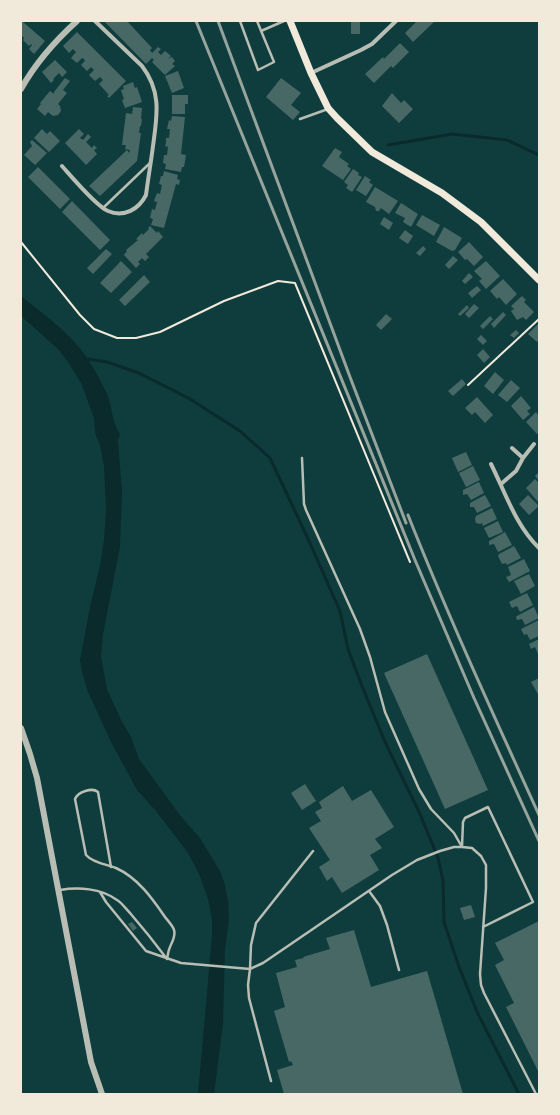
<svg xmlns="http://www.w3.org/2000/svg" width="560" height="1115" viewBox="0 0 560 1115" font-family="Cabin,sans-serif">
<rect width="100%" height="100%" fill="#0f3d3e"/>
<path fill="#0a2a2b" d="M21 296C42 313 66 330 82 351 92 364 100 379 107 394 113 407 111 422 120 434L118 440 122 492 120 547 103 634 101 657 107 689 121 720 131 737 139 759 179 814 200 838 220 871 225 885 228 902 229 919 225 950 223 1023 214 1094H198L212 936V920L208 899 199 874 188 853 156 811 137 790 111 742 88 692 82 672 80 660 91 602 100 566 104 540 106 511 104 466 100 445 95 433 94 418 81 383 68 362 58 349 21 316Z"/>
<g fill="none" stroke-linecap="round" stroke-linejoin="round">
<path stroke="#0a2a2b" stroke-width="3" d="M388 145 452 134 507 140 539 155
M88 359 107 362 139 373 190 399 240 431 270 458 309 541 340 611 348 649 362 686 385 742 420 814 438 858 443 881 444 922 459 967 478 1014 519 1094"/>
</g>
<path fill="#486865" d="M21 21H24L23 22 45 41 34 54 29 49 32 45 31 44 29 46 23 40 24 38 21 35Z
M104 21H127L152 48 150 50 152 53 158 47 161 49 158 52 161 55 165 51 171 56 168 59 172 57 175 61 172 64 175 66 165 75 152 62 154 60 152 58 146 64Z
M351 21H360V34H351Z
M417 21H435L413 42 405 33Z
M77 32 126 81 109 98 107 96 109 95 99 84 103 80 100 77 95 81 89 75 94 70 91 67 87 71 81 65 85 61 84 59 82 58 77 63 71 58 76 52 73 49 69 53 63 46Z
M400 43 409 52 393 68 391 66 374 83 365 74 383 57 384 59Z
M55 60 67 72 62 77 59 73 53 79 54 80 51 83 42 72Z
M178 71 184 88 172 93 165 76Z
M65 78 70 81 63 90 67 93 58 104 60 106 61 111 58 115 53 116 48 112 45 116 37 109 41 104 40 103 50 91 54 94V92Z
M281 78 301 93 291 105 300 112 293 120 266 97Z
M133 82 135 88 137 87 142 102 125 108 122 100 124 99 121 90 124 89 123 86Z
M392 93 401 103 404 100 413 109 399 123 382 106Z
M172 95H188V104H185V114H172Z
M133 107 142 108 141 119H142L141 126H140L139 133H141L137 161 100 196 89 186 127 150 129 153 130 150 125 149 126 145H122L126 113 132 114Z
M172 116 185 117 181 154 186 155 184 167H182L181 172 165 169 166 164 163 163 164 155H167L168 147 165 146 166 143V138H169L170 129H167L169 120 171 121Z
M42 129 47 134 50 131 60 141 49 152 34 138Z
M79 129 84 134 80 138 83 140 88 134 91 137 86 142 92 148 94 145 97 148 94 150 97 154 86 165 65 143Z
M32 140 47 153 35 165 24 155 32 146 30 142Z
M335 148 342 152 339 157 349 164 347 166 351 169 343 180 322 166Z
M38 167 70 199 60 209 28 177Z
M353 169 359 173 358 175 362 177 352 192 346 188 348 185 344 182Z
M164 171 178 175 177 179 180 180 179 185 176 184 164 228 151 225 153 219 150 218 152 209 155 210 157 202 154 201 157 193 160 194 162 185 159 184 161 176H163Z
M365 176 371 180 369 182 373 185 366 196 356 190Z
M375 187 398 201 389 214 381 208 379 211H376L375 207 366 202Z
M72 201 110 240 100 250 62 212Z
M401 203 418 214 411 227 403 222 405 218 395 213Z
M422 215 440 225 434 236 416 225Z
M384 217 393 223 389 230 380 224Z
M150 226 157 233 158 231 163 237 146 254 149 257 145 261 142 258 138 262 140 264 136 268 124 255 127 251 126 250 138 240 136 239 142 233 143 235 149 229 148 228Z
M444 227 462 238 455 250 452 251 436 242Z
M405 230 413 236 408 244 399 238Z
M469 242 483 257 474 266 467 259 465 260 458 252Z
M423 246 426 249 420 256 416 253Z
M106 249 112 254 93 274 87 268Z
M453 256 458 260 449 269 445 265Z
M121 261 132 272 111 293 100 283Z
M486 261 500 276 486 289 479 281 482 279 474 271Z
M469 273 473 277 465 284 462 281Z
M144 275 150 282 125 306 119 300Z
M503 279 517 294 506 305 499 297 497 299 490 291Z
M477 286 481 290 472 298 468 293Z
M522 296 526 300 524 302 534 312 526 320 523 317 517 320 511 311 514 309 511 306Z
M474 304 479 308 469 318 465 314Z
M467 305 469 308 460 316 458 314Z
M503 312 506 315 494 328 491 324Z
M386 314 392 319 381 330 376 325Z
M490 316 493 319 483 329 480 326Z
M539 323V339L537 342 528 334Z
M516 330 519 333 514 338 510 335Z
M481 335 487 341 483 345 477 339Z
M483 349 490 357 484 363 477 355Z
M495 372 504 380 493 394 484 386Z
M462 379 466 384 453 396 448 391Z
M511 380 520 388 507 402 498 395Z
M521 396 531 408 527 411 530 414 523 420 511 406Z
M477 397 493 415 485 423 475 412 472 415 465 408Z
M536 412 539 416V433L537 434 526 422Z
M466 452 472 465 458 472 452 458Z
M473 466 480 480 466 487 459 473Z
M539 472V481L535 476Z
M535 479 539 483V503L526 488Z
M479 482 484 493 471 500 467 494 463 495V490Z
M485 495 491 506 477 513 474 507H470V503Z
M528 495 539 506 529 515 519 504Z
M492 508 497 519 483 526 482 523 480 524 476 523 475 519 476 516Z
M498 521 503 532 489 538 484 528Z
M505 532 512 545 498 552 494 544 489 545V541Z
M514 546 521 558 507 565 506 563 502 564 498 556 499 554Z
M524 559 530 571 509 582 506 577 511 575 508 567Z
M529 574 535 586 521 594 514 581Z
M527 593 533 605 520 612 517 606 512 608 509 602Z
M534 607 539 618 525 625 522 619 517 620 516 617 517 616Z
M539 620V636L530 640 527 634 524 635 521 629Z
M539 639V656L535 647 531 649 529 644Z
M427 654 488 790 445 809 384 673Z
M539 678V696L531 682Z
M305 784 316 801 302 810 291 793Z
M343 786 352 801 371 790 394 827 375 839 382 848 370 855 379 870 342 893 332 877 327 881 319 867 330 860 309 828 321 821 315 812 322 808 319 802Z
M471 905 475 917 464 920 460 908Z
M539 921V1073L506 1007 514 1003 495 965 504 960 495 943Z
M132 922 137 928 133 931 128 924Z
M354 930 371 987 427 971 463 1094H284L277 1070 293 1065 291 1061 289 1062 274 1011 285 1007 276 973 297 967 295 960 304 958 303 957 330 949 326 938Z"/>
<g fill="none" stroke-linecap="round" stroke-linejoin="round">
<path stroke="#f1e9da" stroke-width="2" d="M21 242 80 315 94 329 117 338H136L160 332 224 301 278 281 295 283 410 562
M468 385 539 319"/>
<path stroke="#b8beb3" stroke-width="2.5" d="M240 21 258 70 274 62 257 21
M261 31 284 21
M300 119 328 109
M103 208 150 163
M302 458 304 504 306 510 360 629 370 657 385 712 419 789 431 809 454 833 462 847 463 822 465 818 488 807 533 902 483 927
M111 867 98 792C92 787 78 792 75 799L86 855C93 863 106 864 116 868 138 878 152 898 165 917 168 921 173 926 174 930 176 936 172 942 170 947 168 951 168 955 167 959
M60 890C78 887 101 888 117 900 122 903 126 909 130 913 143 928 155 943 167 959
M369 891 380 906 387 925 399 970
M100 892 106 902 146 951 181 963 250 969 263 963 392 875 417 860 440 851 454 847H462L472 848 481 856 486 865V888L480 974 481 985 484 993 536 1094
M271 1081 249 998 248 985 250 969 251 945 256 923 313 851"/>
<path stroke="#b8beb3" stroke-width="4" d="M311 73 361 50 372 44 396 21
M62 166C71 176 96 206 108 211 124 218 139 209 146 195 148 179 151 162 153 146 157 116 162 92 142 66L95 21
M512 448 523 458
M491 464C505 492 516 526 539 548
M501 484 516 471 523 458 534 444"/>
<path stroke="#b8beb3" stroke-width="6" d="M21 89C35 64 56 40 77 21
M21 728 30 754 37 778 91 1062 102 1094"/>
<path stroke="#f1e9da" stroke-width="7" d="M290 21 311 73 328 108 337 118 372 152 442 193 481 222 539 280"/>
<path stroke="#97a49c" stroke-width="3" d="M196 21 415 560 474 698 539 841
M218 21 350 377 406 523
M408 515C448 616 494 716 539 815"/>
</g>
<rect width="560" height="1115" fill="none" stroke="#f1e9da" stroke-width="44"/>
</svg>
